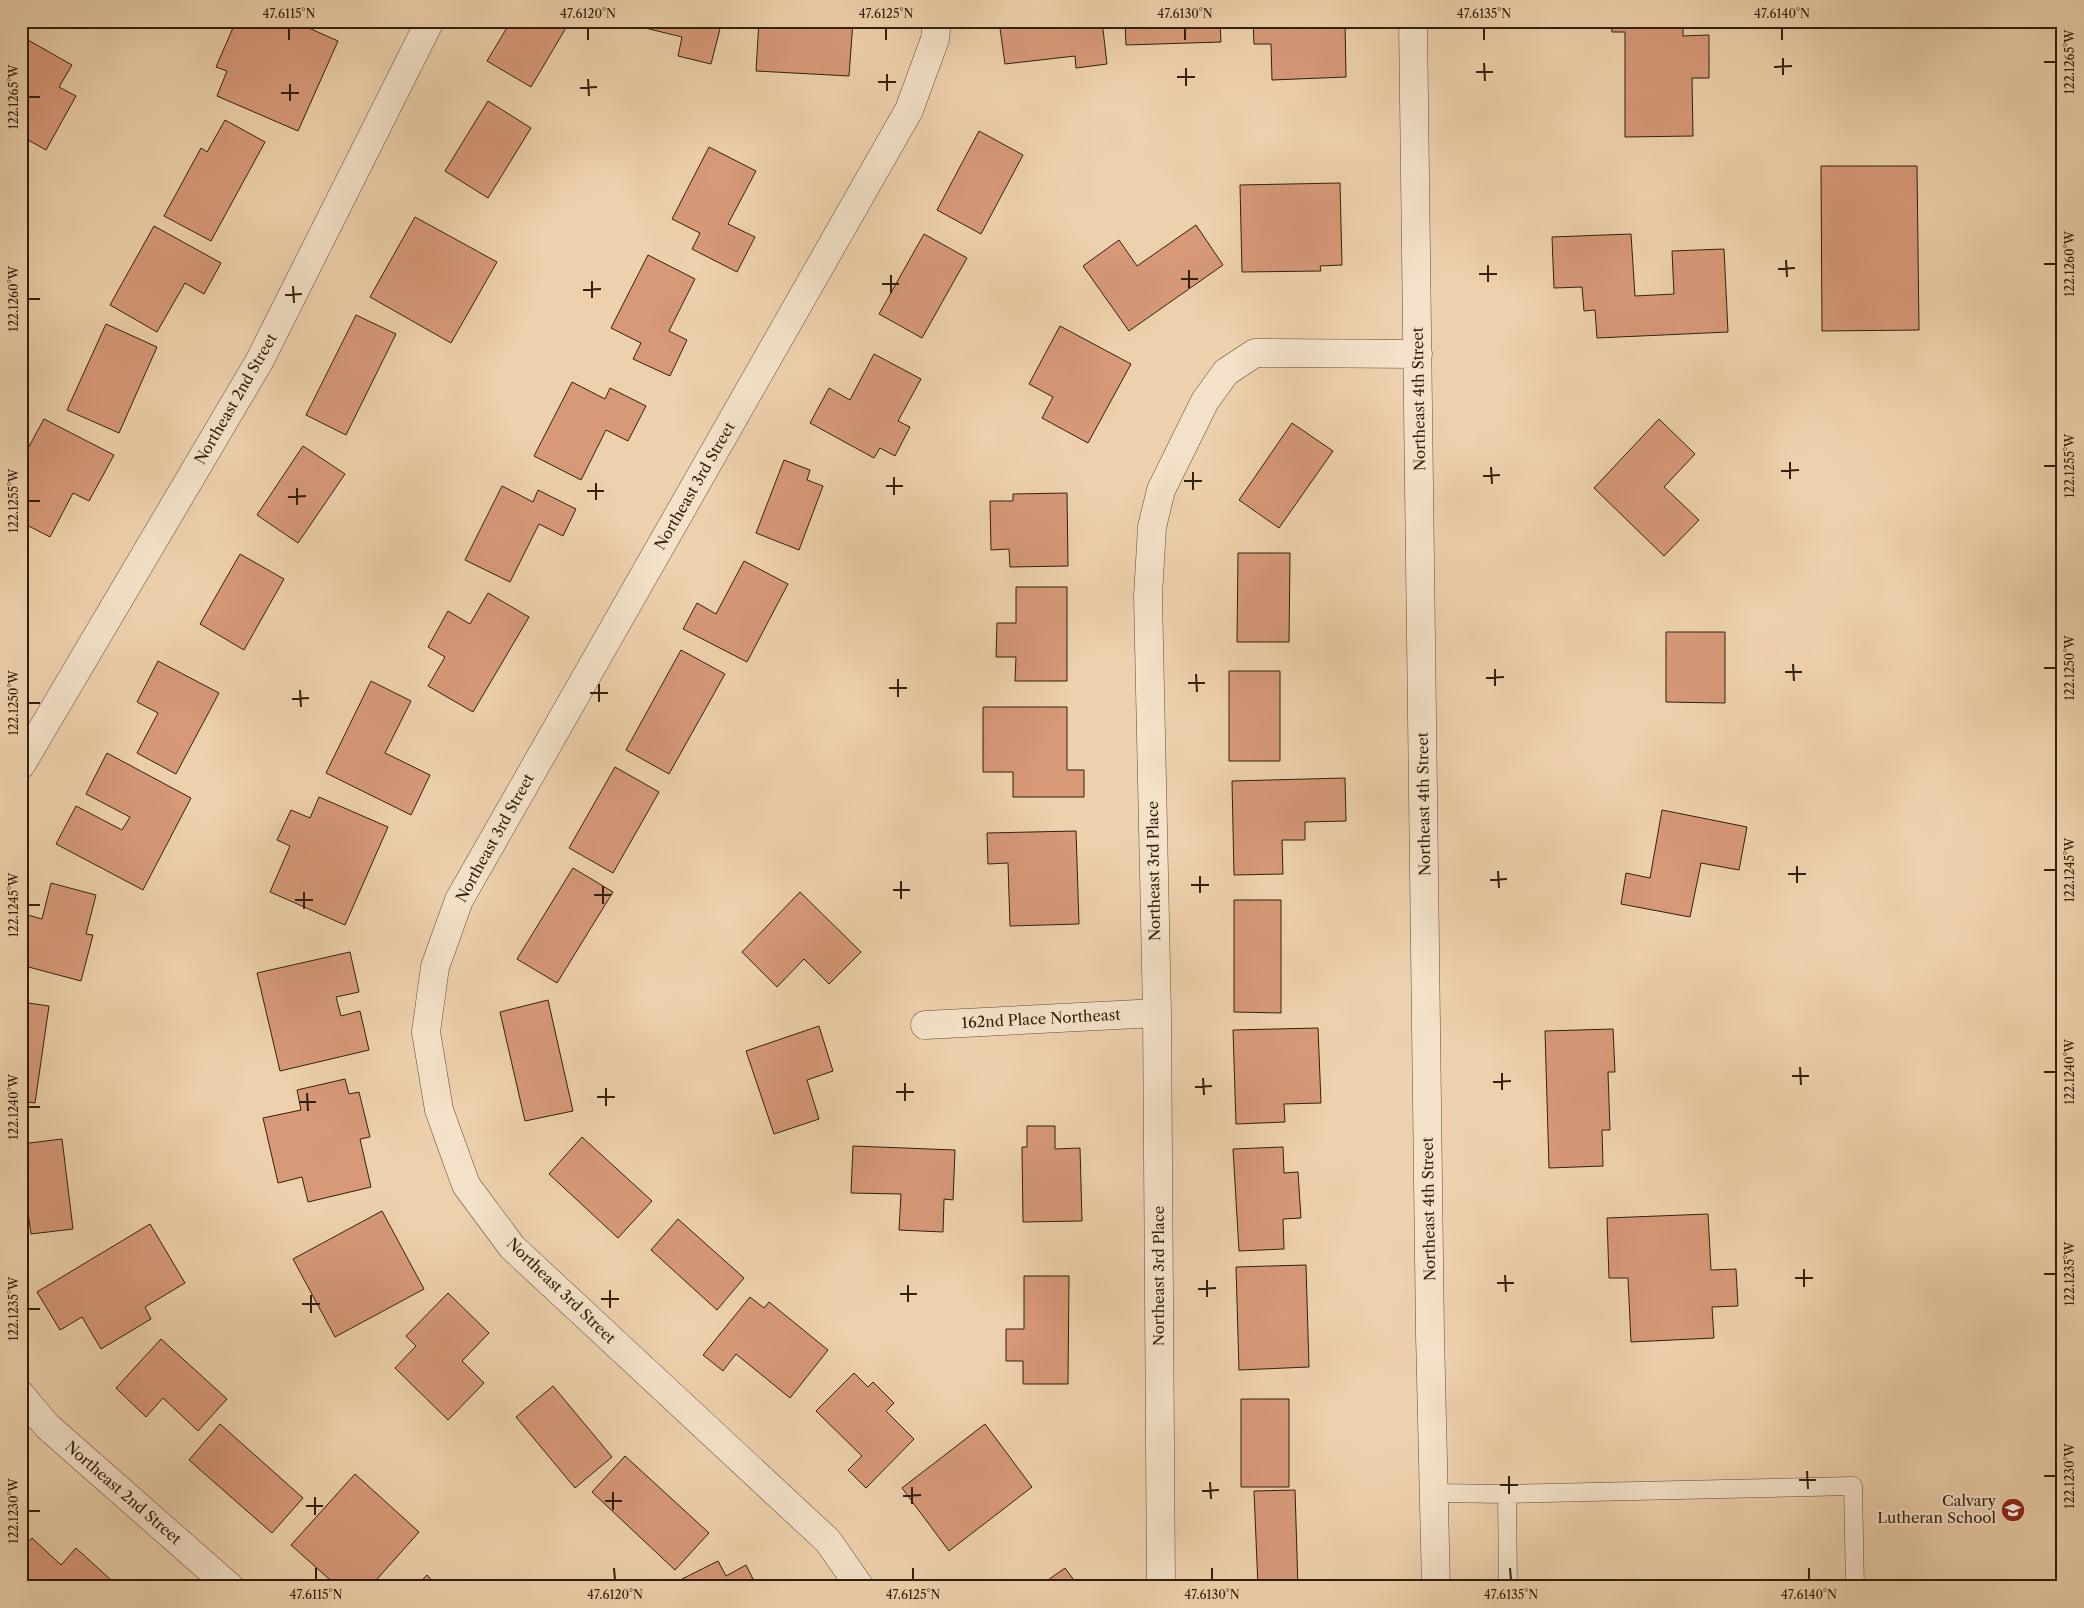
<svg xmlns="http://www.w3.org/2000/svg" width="2084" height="1608" viewBox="0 0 2084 1608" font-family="'Libre Caslon Text',serif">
<rect width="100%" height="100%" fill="#edd1ac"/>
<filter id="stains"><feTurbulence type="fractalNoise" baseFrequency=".004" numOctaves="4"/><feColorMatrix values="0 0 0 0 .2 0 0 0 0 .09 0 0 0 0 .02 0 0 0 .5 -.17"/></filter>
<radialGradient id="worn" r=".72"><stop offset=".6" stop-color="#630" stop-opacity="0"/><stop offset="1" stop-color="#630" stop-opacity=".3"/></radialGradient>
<path fill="#d79978" stroke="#32200c" d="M236 21H293L338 41 298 131 217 96 227 71 216 67Z
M511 21H570L531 87 487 61Z
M638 21H722L711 64 678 56 682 37 637 26Z
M759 21H853L849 76 756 71Z
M999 21H1102L1107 64 1076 68 1075 56 1005 64Z
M1125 21H1220L1221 42 1126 45Z
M1253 21H1345L1346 77 1272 80 1271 44H1254Z
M1611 21H1683V36L1709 35V78H1692L1693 136 1625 137V32H1612Z
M21 36 72 65 59 87 76 96 46 150 21 136Z
M488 101 531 128 488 198 445 171Z
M225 120 265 142 211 241 164 216 201 148 207 152Z
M979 131 1023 155 981 234 937 210Z
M709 147 756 171 728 224 755 237 737 272 692 249 700 233 672 219Z
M1821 166H1917L1919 330 1822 331Z
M1340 183 1342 265 1320 266 1321 271 1242 272 1240 185Z
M415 217 497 262 451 343 370 297Z
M1196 225 1223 265 1129 331 1083 266 1119 240 1137 266Z
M154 226 221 263 204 294 185 283 157 332 110 305Z
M924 234 967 258 922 338 879 314Z
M1631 234 1635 296 1674 294 1672 251 1724 249 1728 332 1597 338 1595 310 1584 311 1582 287 1554 288 1552 237Z
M648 255 695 279 669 331 687 340 670 376 633 359 641 343 611 328Z
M356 315 396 334 346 435 306 415Z
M106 324 157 347 119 433 67 410Z
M1060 326 1131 364 1088 443 1042 418 1053 397 1029 384Z
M874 354 921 379 898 421 910 427 895 456 880 448 874 458 810 423 829 388 850 400Z
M572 382 605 399 610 388 646 406 628 441 606 430 581 480 534 456Z
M44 419 114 455 89 501 73 493 50 537 21 522V461Z
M1659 419 1695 454 1664 487 1699 520 1664 556 1594 488Z
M1292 423 1333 451 1279 528 1239 500Z
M303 446 345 474 298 543 257 515Z
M784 460 810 470 807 480 823 486 799 550 756 533Z
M502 486 533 502 538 490 576 509 563 536 539 524 510 582 465 560Z
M1067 493 1068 566 1010 567 1009 549 991 550 990 501H1013V494Z
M1238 553H1290L1289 642H1237Z
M240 554 284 579 244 650 200 624Z
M744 561 788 584 747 662 683 629 697 603 716 614Z
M1016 587H1067V681H1015L1016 657H996L997 623H1016Z
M488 593 529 617 473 712 428 686 445 657 428 647 448 611 470 624Z
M1666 632H1725V703L1666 702Z
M681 650 725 674 669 774 626 750Z
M158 661 219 693 176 774 137 753 158 713 137 702Z
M1229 671H1280V761H1229Z
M371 681 411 701 385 753 430 775 411 815 326 773Z
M983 707H1067V770H1084V797H1013V772H983Z
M107 753 191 798 143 890 56 844 76 806 122 830 130 817 86 794Z
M615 767 659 792 613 873 569 848Z
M1345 778 1346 821 1305 822V840H1282L1283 874 1234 875 1232 781Z
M319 797 388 827 345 925 270 892 290 846 277 840 291 810 310 818Z
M1662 810 1747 827 1739 870 1701 863 1690 917 1621 904 1626 873 1650 878Z
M1076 831 1079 924 1010 926 1008 863 988 864 987 833Z
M573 868 613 892 557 983 517 959Z
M51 883 96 895 86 934 93 935 81 981 21 965V913L42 919Z
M800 892 861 952 829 984 804 959 777 987 742 952Z
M1234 900H1281V1013L1234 1012Z
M350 952 359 992 336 997 341 1016 360 1011 369 1050 280 1071 257 973Z
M548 1000 573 1111 525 1121 500 1012Z
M21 1002 49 1006 35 1103 21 1101Z
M819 1026 833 1071 807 1080 819 1119 774 1134 746 1051Z
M1318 1028 1321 1103 1284 1104 1285 1122 1236 1124 1233 1030Z
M1613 1029 1615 1072H1608L1610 1130H1602L1603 1166 1549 1168 1545 1031Z
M345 1079 349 1094 359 1092 370 1137 360 1139 371 1187 308 1202 302 1177 278 1183 263 1118 301 1110 297 1090Z
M1027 1126H1055V1149L1080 1148 1082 1221 1023 1222 1022 1147H1027Z
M582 1137 652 1201 618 1238 549 1174Z
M62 1139 73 1229 31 1234 25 1190H21V1144Z
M853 1146 955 1150 953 1200 944 1199 943 1232 899 1230 901 1194 851 1193Z
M1283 1147 1284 1173 1298 1172 1301 1218 1283 1219 1284 1249 1239 1251 1233 1149Z
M382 1211 424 1289 335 1337 293 1259Z
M1708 1214 1711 1270 1736 1269 1738 1306 1712 1307 1714 1338 1631 1342 1628 1278H1609L1607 1218Z
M678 1219 744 1278 717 1310 651 1250Z
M150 1224 185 1283 145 1307 151 1319 101 1349 82 1317 60 1330 37 1292Z
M1306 1265 1309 1367 1239 1370 1236 1267Z
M1024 1276H1069L1068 1384H1023V1361H1006V1329H1024Z
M448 1293 489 1333 462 1361 484 1383 448 1420 395 1368 416 1346 406 1336Z
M750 1297 764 1308 769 1302 828 1350 790 1398 736 1354 723 1371 703 1355Z
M161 1339 227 1399 198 1431 163 1398 146 1417 116 1388Z
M854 1373 868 1387 873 1382 894 1403 886 1411 914 1439 866 1488 848 1470 862 1456 816 1411Z
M553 1386 612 1457 575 1488 516 1417Z
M1241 1399H1289V1487H1241Z
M220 1424 303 1498 272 1533 189 1460Z
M985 1424 1032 1487 949 1551 902 1488Z
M625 1456 709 1533 675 1570 592 1492Z
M355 1474 419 1532 370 1587H338L291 1545Z
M1295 1490 1298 1587H1258L1254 1491Z
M32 1538 61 1565 76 1548 112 1581 107 1587H21V1549Z
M718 1561 726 1576 746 1565 757 1587H683L680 1580Z
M1065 1568 1079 1587H1038Z
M427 1575 438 1587H415Z"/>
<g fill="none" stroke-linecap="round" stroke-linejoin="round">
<g stroke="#614c34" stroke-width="19">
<path id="lane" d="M1435 1493 1507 1494 1853 1486 1855 1587
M1507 1494 1508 1587"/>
</g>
<g stroke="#614c34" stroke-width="29">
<path id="street" d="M1413 21 1430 1335 1436 1587
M21 765 260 360 430 21
M925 1025 1157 1013
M21 1395 47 1426 230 1587
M860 1587 828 1541 512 1247 466 1185 439 1110 426 1032 435 967 459 900 909 110 935 39 937 21
M1161 1587 1157 1013 1148 596 1152 527 1161 490 1205 401 1226 372 1255 353 1418 354"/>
</g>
<use href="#lane" stroke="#f3e1c9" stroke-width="18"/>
<use href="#street" stroke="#f3e1c9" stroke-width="28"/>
</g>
<path fill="none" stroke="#32200c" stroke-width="2" d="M289 28V40M588 28V40M886 28V40M1185 28V40M1484 28V40M1782 28V40M1783 58V75M2044 62H2056M1484 63 1485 81M1774 67 1792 66M1186 68V86M1476 72H1493M887 74V91M1177 77H1195M588 79 589 96M878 82H896M290 84V101M580 88 597 87M281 93H299M28 97H40M1786 260 1787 277M2044 264H2056M1488 265V282M1778 269 1795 268M1189 270V288M1479 274H1497M891 275V293M1181 279H1198M592 281V298M882 284H899M293 286 294 303M583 290 601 289M285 295 302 294M28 299H40M1790 462V479M2044 466H2056M1491 467 1492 484M1781 471 1799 470M1193 472V490M1483 476 1500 475M894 477V495M1184 481H1202M596 483V500M886 486H903M297 488V505M587 491H604M288 497 306 496M28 501H40M1793 664 1794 681M2044 668H2056M1495 669V686M1785 672H1802M1196 674 1197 692M1486 678 1504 677M898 679V697M1188 683H1205M599 684V702M889 688H907M300 690 301 707M590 693H608M292 699 309 698M28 703H40M1797 866V883M2044 870H2056M1498 871 1499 888M1788 874H1806M1200 876V893M1490 880 1507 879M901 881V899M1191 885H1209M603 886V904M893 890H910M304 892V909M594 895H611M295 900H313M28 905H40M1800 1067 1801 1085M2044 1072H2056M1502 1073V1090M1792 1076H1809M1203 1078 1204 1095M1493 1082 1511 1081M905 1083V1101M1195 1087 1212 1086M606 1088V1106M896 1092H914M307 1093 308 1111M597 1097H615M299 1102H316M28 1107H40M1804 1269V1287M2044 1274H2056M1505 1275 1506 1292M1795 1278H1813M1207 1280V1297M1497 1283H1514M908 1285V1302M1198 1289 1216 1288M610 1290V1308M900 1294H917M311 1295V1313M601 1299H619M302 1304H320M28 1309H40M1807 1471 1808 1489M1509 1476V1494M2044 1476H2056M1799 1480H1816M1210 1482 1211 1499M1500 1485H1518M912 1487V1504M1202 1491 1219 1490M613 1492V1510M903 1496 921 1495M315 1497V1515M605 1501H622M306 1506H323M28 1511H40M316 1568V1580M614 1568 615 1580M913 1568V1580M1212 1568V1580M1510 1568 1511 1580M1809 1568V1580"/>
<defs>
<g id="school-disc" transform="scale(1.25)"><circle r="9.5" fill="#8f2418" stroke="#f3e1c9"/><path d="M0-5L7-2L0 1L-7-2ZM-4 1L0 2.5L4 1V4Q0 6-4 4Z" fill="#fff"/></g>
</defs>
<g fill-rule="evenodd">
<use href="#school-disc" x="2013" y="1510"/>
</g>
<g text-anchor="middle" stroke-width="4.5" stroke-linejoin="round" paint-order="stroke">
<g font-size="15" fill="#32200c" stroke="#f3e1c9">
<text transform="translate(236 399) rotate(-60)" y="5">Northeast 2nd Street</text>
<text transform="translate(1419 399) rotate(-91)" y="5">Northeast 4th Street</text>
<text transform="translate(695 486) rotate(-60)" y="5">Northeast 3rd Street</text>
<text transform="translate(1424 804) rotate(-91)" y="5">Northeast 4th Street</text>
<text transform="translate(495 838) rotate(-61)" y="5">Northeast 3rd Street</text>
<text transform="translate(1154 871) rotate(-91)" y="5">Northeast 3rd Place</text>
<text transform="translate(1041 1019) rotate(-3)" y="5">162nd Place Northeast</text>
<text transform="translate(1429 1209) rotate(-91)" y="5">Northeast 4th Street</text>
<text transform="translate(1159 1276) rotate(-90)" y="5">Northeast 3rd Place</text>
<text transform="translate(561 1291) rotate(44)" y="5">Northeast 3rd Street</text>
<text transform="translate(123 1493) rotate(41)" y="5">Northeast 2nd Street</text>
</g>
<g font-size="15" fill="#32200c" stroke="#f3e1c9" text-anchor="end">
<text x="1996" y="1506">Calvary<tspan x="1996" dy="17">Lutheran School</tspan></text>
</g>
</g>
<rect width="2084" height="1608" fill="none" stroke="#edd1ac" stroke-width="55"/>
<rect x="28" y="28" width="2028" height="1552" fill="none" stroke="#32200c" stroke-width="2"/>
<g font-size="12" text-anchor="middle" fill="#32200c">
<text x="289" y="18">47.6115°N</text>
<text x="588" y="18">47.6120°N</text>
<text x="886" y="18">47.6125°N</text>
<text x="1185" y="18">47.6130°N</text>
<text x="1484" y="18">47.6135°N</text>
<text x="1782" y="18">47.6140°N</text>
<text transform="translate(2070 62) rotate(-90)" y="4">122.1265°W</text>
<text transform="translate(14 97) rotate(-90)" y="4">122.1265°W</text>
<text transform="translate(2070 264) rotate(-90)" y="4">122.1260°W</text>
<text transform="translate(14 299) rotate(-90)" y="4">122.1260°W</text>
<text transform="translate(2070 466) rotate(-90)" y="4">122.1255°W</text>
<text transform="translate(14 501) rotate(-90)" y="4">122.1255°W</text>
<text transform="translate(2070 668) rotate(-90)" y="4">122.1250°W</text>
<text transform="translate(14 703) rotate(-90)" y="4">122.1250°W</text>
<text transform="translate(2070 870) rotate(-90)" y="4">122.1245°W</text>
<text transform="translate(14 905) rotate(-90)" y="4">122.1245°W</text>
<text transform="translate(2070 1072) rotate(-90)" y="4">122.1240°W</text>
<text transform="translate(14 1107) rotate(-90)" y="4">122.1240°W</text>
<text transform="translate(2070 1274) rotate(-90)" y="4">122.1235°W</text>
<text transform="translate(14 1309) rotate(-90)" y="4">122.1235°W</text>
<text transform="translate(2070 1476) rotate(-90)" y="4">122.1230°W</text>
<text transform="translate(14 1511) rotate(-90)" y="4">122.1230°W</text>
<text x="316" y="1599">47.6115°N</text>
<text x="615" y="1599">47.6120°N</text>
<text x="913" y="1599">47.6125°N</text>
<text x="1212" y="1599">47.6130°N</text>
<text x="1511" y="1599">47.6135°N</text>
<text x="1809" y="1599">47.6140°N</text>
</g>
<rect width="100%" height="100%" filter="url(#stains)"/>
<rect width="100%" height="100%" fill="url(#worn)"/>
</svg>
